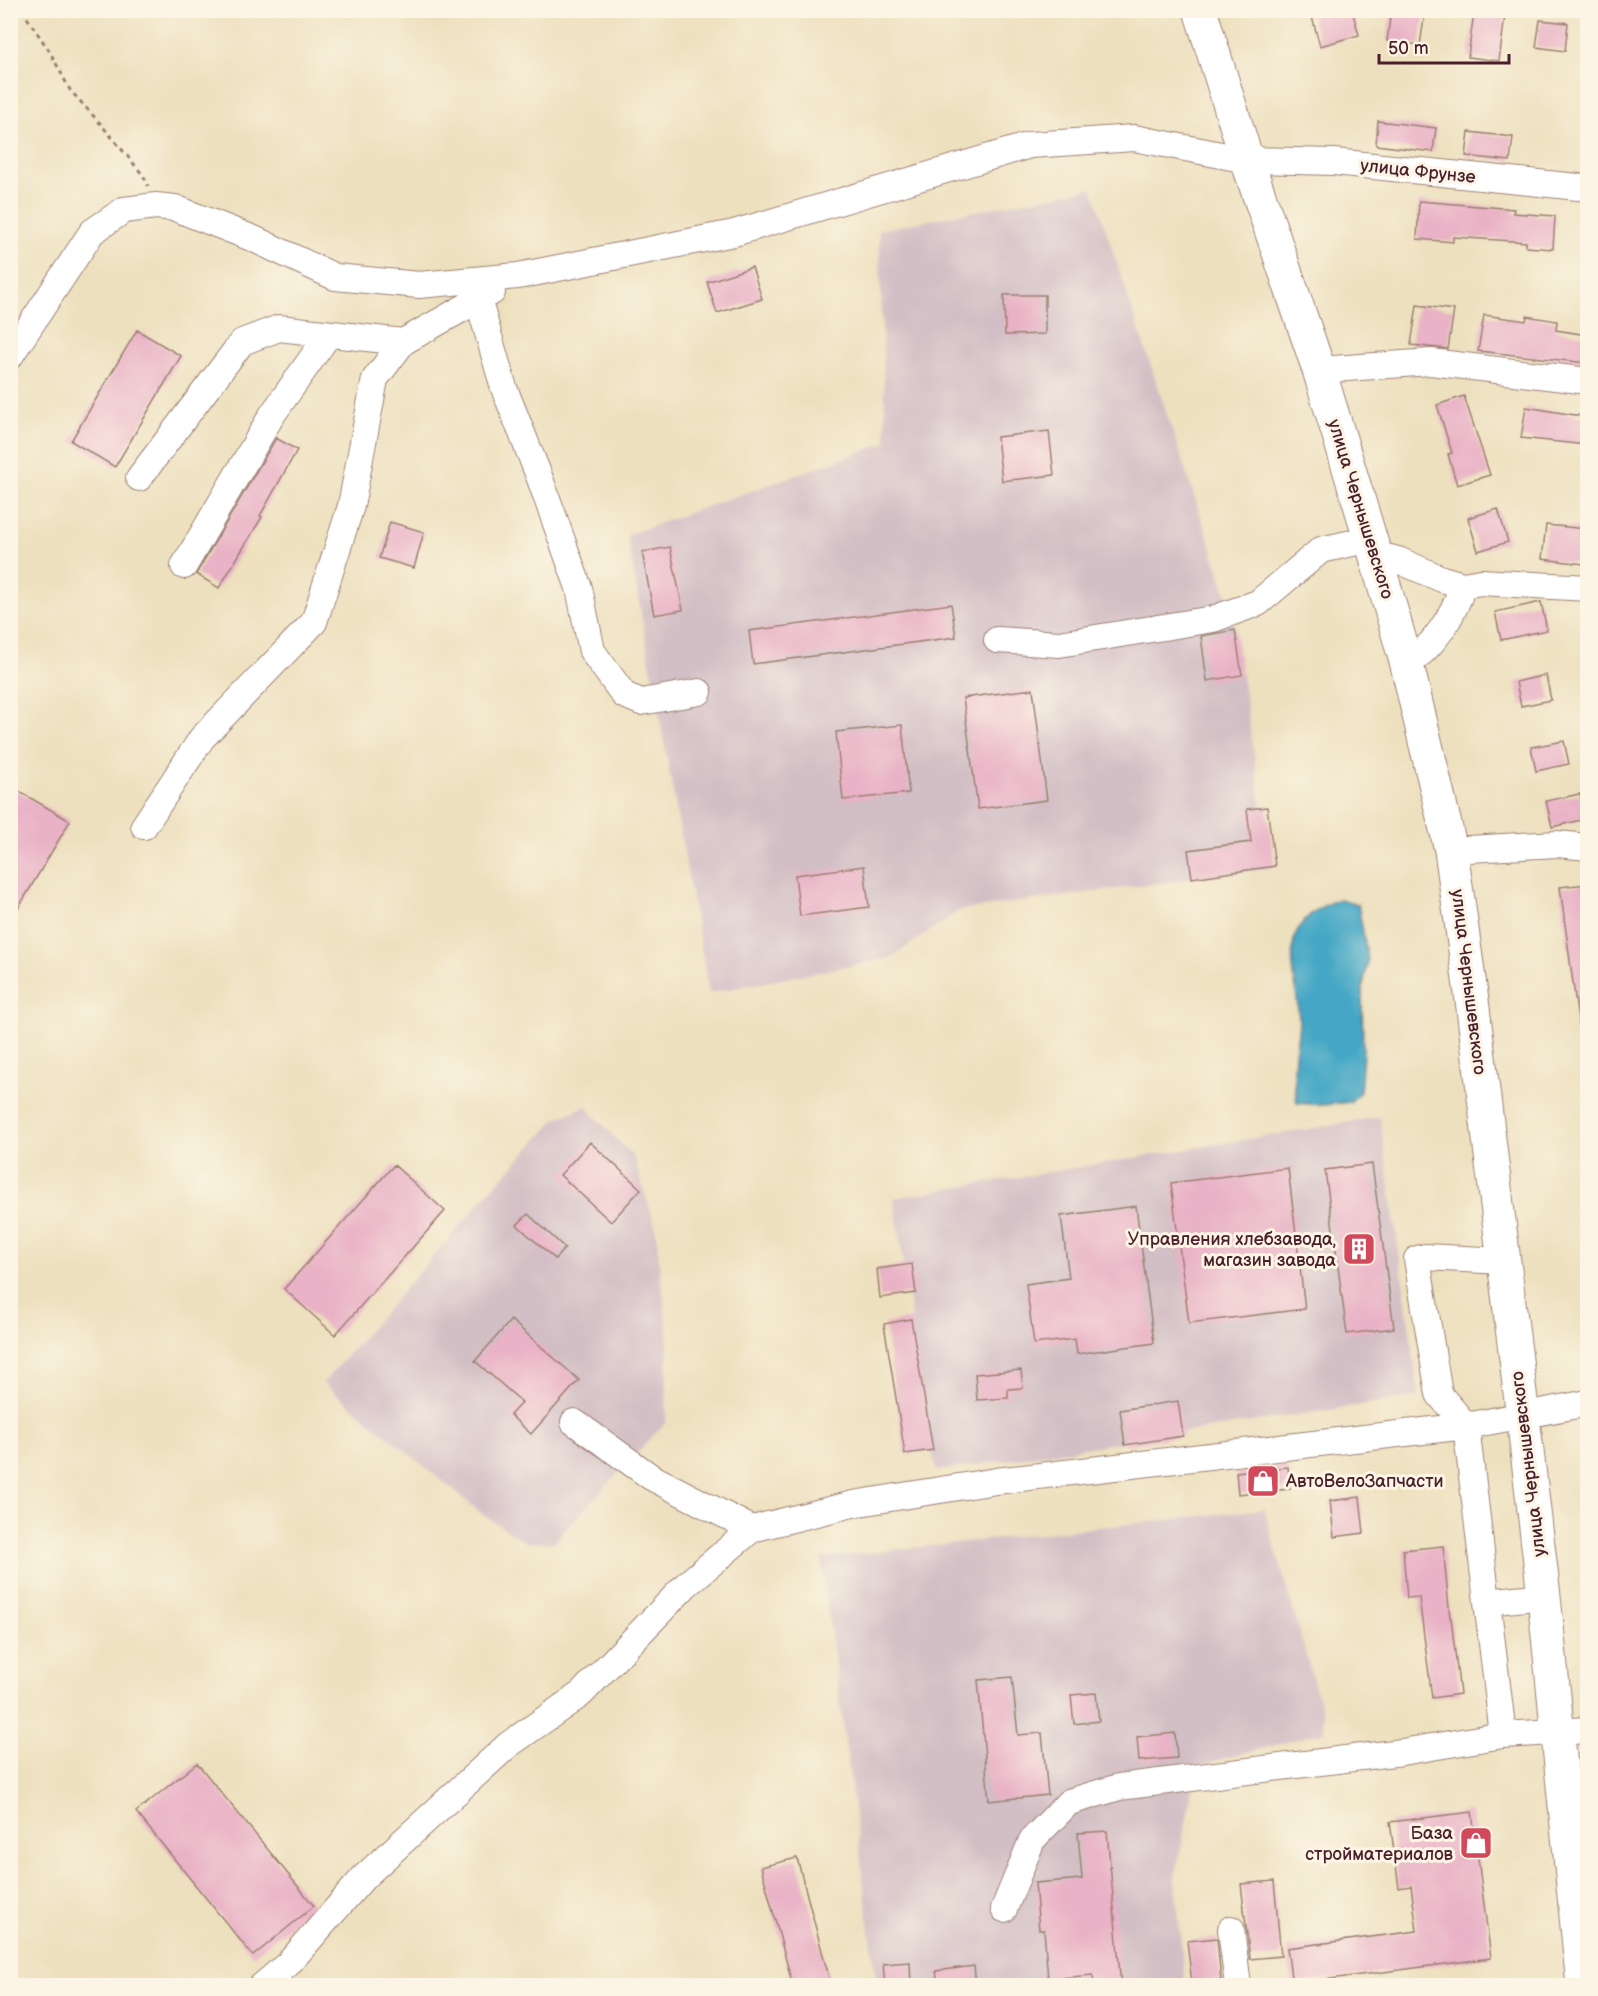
<svg xmlns="http://www.w3.org/2000/svg" width="1598" height="1996" viewBox="0 0 1598 1996" font-family="'Balsamiq Sans',sans-serif">
<rect width="100%" height="100%" fill="#fcf5e5"/>
<filter id="ink" filterUnits="userSpaceOnUse"><feTurbulence type="fractalNoise" baseFrequency=".0167" numOctaves="2"/><feDisplacementMap in="SourceGraphic" scale="12" xChannelSelector="R" yChannelSelector="G"/><feConvolveMatrix kernelMatrix="1 2 1 2 8 2 1 2 1" color-interpolation-filters="sRGB"/></filter>
<filter id="wash" filterUnits="userSpaceOnUse"><feTurbulence type="fractalNoise" baseFrequency=".008" numOctaves="4" result="noise"/><feDisplacementMap in="SourceGraphic" scale="24" xChannelSelector="R" yChannelSelector="G"/><feGaussianBlur stdDeviation="1.35" result="paint"/><feColorMatrix in="noise" values="0 0 0 0 0 0 0 0 0 0 0 0 0 0 0 0 0 1.4 0 .05"/><feComposite in="paint" operator="in"/></filter>
<g filter="url(#wash)">
<rect width="100%" height="100%" fill="#ede0be"/>
<path fill="#d2bec5" d="M1092 188 1229 601 1235 630 1271 868 960 910 891 958 709 993 627 535 886 443 879 230Z
M586 1106 634 1158 655 1225 668 1334 666 1422 554 1542 527 1543 486 1517 323 1383 491 1190 556 1119Z
M1380 1117 1419 1396 937 1471 930 1448 894 1198Z
M1264 1509 1323 1714 1324 1732 1197 1766 1175 1879 1185 1985H877L821 1558Z"/>
<path fill="#45a7c5" stroke="#486378" stroke-width="1.5" d="M1340 899 1358 904 1368 960 1362 991 1363 1054 1360 1092 1350 1102 1324 1105 1297 1103C1294 1087 1293 1073 1295 1056 1296 1044 1299 1031 1299 1019 1296 964 1272 923 1340 899Z"/>
<g id="blocks">
<path fill="#e9b2c6" d="M1310 10H1352L1359 35 1320 46Z
M1391 10 1425 12 1420 45 1387 41Z
M1474 12 1505 16 1499 61 1468 57Z
M1540 20 1568 23 1565 51 1536 47Z
M1378 121 1436 128 1433 152 1376 145Z
M1469 132 1513 137 1510 161 1466 156Z
M1419 201 1514 209 1513 213 1555 216 1553 249 1526 247V242L1453 237V242L1417 239Z
M752 267 762 299 717 313 707 282Z
M1004 295H1045V334L1005 335Z
M1417 305 1454 310 1448 349 1411 345Z
M1484 315 1526 321 1527 316 1557 321 1556 330 1587 335V363L1478 351Z
M137 330 181 356 115 467 71 441Z
M1464 396 1490 475 1457 485 1448 454 1452 453 1437 405Z
M1526 407 1587 417V445L1521 438Z
M1049 431 1054 475 1002 481 997 437Z
M276 438 297 450 260 516 262 517 219 588 196 574Z
M1498 509 1508 542 1478 551 1468 518Z
M390 522 424 532 414 568 379 558Z
M1546 525 1587 529 1584 564 1542 559Z
M670 547 683 610 654 615 642 552Z
M1541 602 1547 630 1501 640 1495 612Z
M951 604 956 637 753 664 749 631Z
M1235 630 1242 675 1207 681 1201 636Z
M1546 675 1551 700 1521 706 1516 682Z
M1033 689 1047 800 978 809 963 698Z
M902 725 909 793 843 800 836 732Z
M1564 741 1569 764 1536 771 1531 747Z
M10 786 70 821 10 922Z
M1580 794 1585 819 1552 827 1546 801Z
M1267 807 1275 866 1192 878 1188 850 1251 842 1247 809Z
M864 866 869 907 800 916 795 875Z
M1587 884V1027H1579L1560 887Z
M590 1142 641 1189 611 1222 560 1175Z
M1372 1164 1394 1328 1347 1334 1325 1170Z
M394 1165 445 1211 335 1335 284 1289Z
M1288 1168 1305 1309 1189 1323 1171 1183Z
M1136 1206 1154 1343 1077 1354 1075 1339 1034 1344 1026 1284 1069 1278 1061 1216Z
M528 1214 565 1248 555 1259 517 1225Z
M912 1264 916 1293 880 1298 877 1269Z
M911 1319 933 1450 905 1454 884 1324Z
M511 1320 579 1380 531 1434 510 1415 522 1402 475 1361Z
M1021 1370 1023 1388 1008 1389V1398L977 1400 975 1374Z
M1178 1401 1183 1436 1125 1445 1120 1410Z
M1288 1467 1290 1489 1238 1494 1236 1472Z
M1360 1497 1364 1533 1334 1537 1330 1501Z
M1443 1546 1450 1618H1451L1460 1694 1432 1698 1419 1597 1407 1598 1403 1550Z
M1012 1677 1018 1735 1042 1733 1048 1795 989 1801 978 1680Z
M1096 1693 1099 1721 1074 1724 1071 1695Z
M1175 1733 1177 1758 1139 1761 1137 1737Z
M197 1763 314 1906 253 1956 136 1812Z
M1472 1812 1491 1958 1292 1984 1287 1948 1417 1931 1411 1886 1399 1888 1390 1822Z
M1107 1831 1121 1986H1094L1093 1975 1048 1979 1044 1930H1039L1035 1883 1082 1879 1078 1833Z
M797 1858 830 1981 812 1986H793L761 1867Z
M1274 1881 1281 1956 1250 1959 1241 1884Z
M1217 1938 1221 1980 1192 1983 1187 1941Z
M910 1962 911 1986H885L883 1964Z
M974 1966 976 1986H938L936 1971Z"/>
</g>
</g>
<g filter="url(#ink)">
<use href="#blocks" fill-opacity="0" stroke="#9c8074" stroke-width="1.5"/>
<g fill="none" stroke-linecap="round" stroke-linejoin="round">
<g stroke="#9c8074" stroke-width="28">
<path id="minor" d="M478 299 504 388 539 476 579 588 592 651 624 695 641 702 699 692
M10 356 92 232 124 210 156 206 175 208 254 239 335 277 419 285 518 276 734 233 1030 145 1134 138 1247 160 1334 162 1588 188
M1319 370 1431 362 1588 381
M139 478 242 342 279 328 403 342 492 292
M1375 554 1398 560 1442 579 1463 585 1481 582 1588 588
M184 566 272 415 329 334
M997 640 1059 644 1213 619 1258 603 1321 550 1370 539
M1407 665C1434 645 1453 617 1463 585
M144 826 202 738 314 622 351 506 375 379 403 342
M1451 850 1557 844 1588 847
M1503 1261 1425 1257 1417 1259 1439 1394 1466 1426 1503 1735
M574 1422 651 1477 752 1529
M1487 1602 1544 1596
M1004 1909 1032 1840 1069 1802 1119 1787 1402 1752 1503 1735 1588 1730
M1231 1929 1238 1986
M262 1986 288 1964 364 1877 508 1745 581 1694 686 1585 752 1529 853 1504 996 1481 1466 1426 1588 1403"/>
</g>
<g stroke="#9c8074" stroke-width="35">
<path id="major" d="M1200 10 1247 160 1319 370 1375 554 1407 665 1451 850 1473 1008 1523 1417 1544 1596 1583 1986"/>
</g>
<path stroke="#9c8074" stroke-width="3" stroke-dasharray="4.5 4.5" stroke-linecap="butt" d="M22 10 50 52 70 90 99 122 143 175 148 186"/>
<use href="#minor" stroke="#fff" stroke-width="26"/>
<use href="#major" stroke="#fff" stroke-width="33"/>
</g>
</g>
<defs>
<g id="building-square" transform="scale(1.725)"><rect x="-9" y="-9" width="18" height="18" rx="4" fill="#d1495b" stroke="#fcf5e5"/><path d="M-4-6H4V6H1V3H-1V6H-4ZM-2.5-4.3h1.7v1.8h-1.7ZM.8-4.3h1.7v1.8H.8ZM-2.5-1h1.7V.8h-1.7ZM.8-1h1.7V.8H.8Z" fill="#fff"/></g>
<g id="shop-square" transform="scale(1.725)"><rect x="-9" y="-9" width="18" height="18" rx="4" fill="#d1495b" stroke="#fcf5e5"/><path d="M-5-2.5h2.3a2.7 3.5 0 0 1 5.4 0H5L5.5 6h-11ZM-1.5-2.5h3a1.5 2.3 0 0 0-3 0Z" fill="#fff"/></g>
</defs>
<g fill-rule="evenodd">
<use href="#building-square" x="1359" y="1249"/>
<use href="#shop-square" x="1263" y="1481"/>
<use href="#shop-square" x="1476" y="1843"/>
</g>
<g text-anchor="middle" stroke-width="6" stroke-linejoin="round" paint-order="stroke">
<g font-size="18" fill="#4a1f2b" stroke="#fcf5e5">
<text transform="translate(1418 171) rotate(6)" y="6">улица Фрунзе</text>
<text transform="translate(1361 509) rotate(73)" y="6">улица Чернышевского</text>
<text transform="translate(1469 982) rotate(83)" y="6">улица Чернышевского</text>
<text transform="translate(1528 1464) rotate(-97)" y="6">улица Чернышевского</text>
</g>
<g font-size="18" fill="#4a1f2b" stroke="#fcf5e5" text-anchor="end">
<text x="1336" y="1245">Управления хлебзавода,<tspan x="1336" dy="21">магазин завода</tspan></text>
<text x="1286" y="1487" text-anchor="start">АвтоВелоЗапчасти</text>
<text x="1453" y="1839">База<tspan x="1453" dy="21">стройматериалов</tspan></text>
</g>
</g>
<rect width="1598" height="1996" fill="none" stroke="#fcf5e5" stroke-width="36"/>
<path d="M1379 54v9h130v-9" fill="none" stroke="#4a1f2b" stroke-width="3"/>
<text x="1388" y="54" font-size="18" fill="#4a1f2b" stroke="#fcf5e5" stroke-width="4.5" paint-order="stroke">50 m</text>
</svg>
